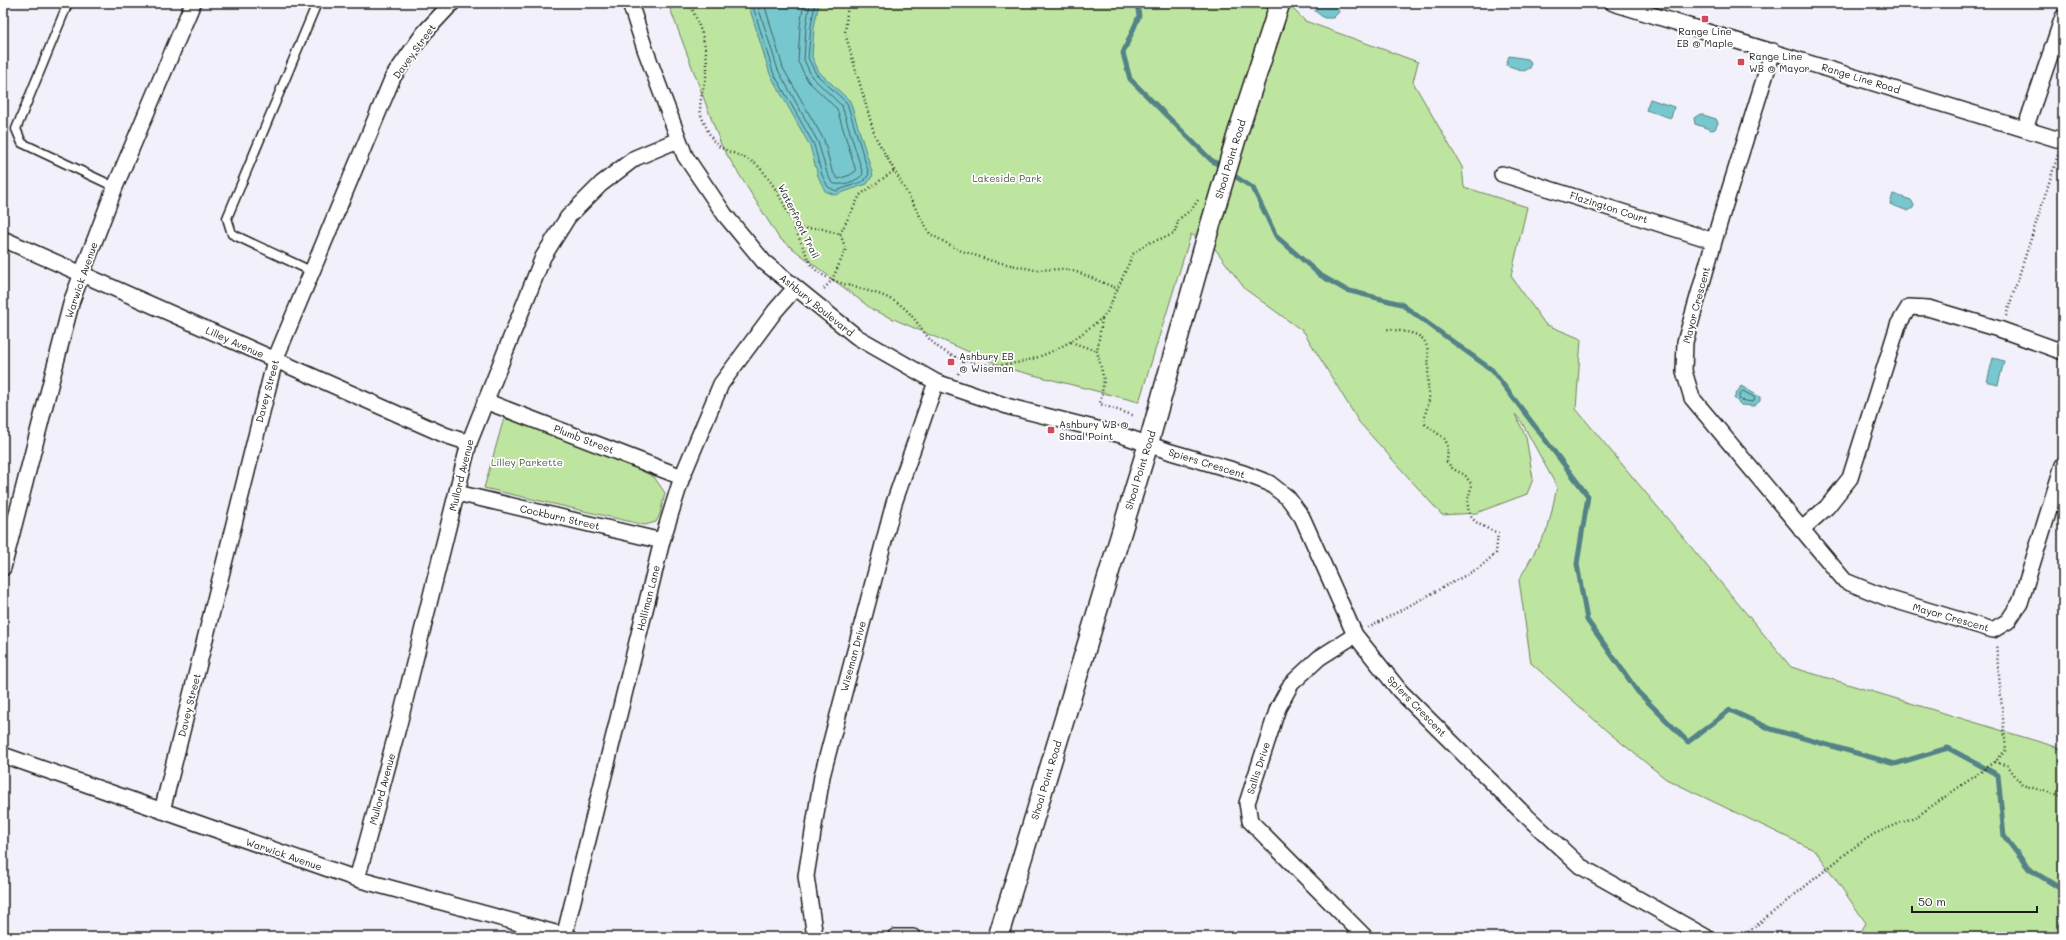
<svg xmlns="http://www.w3.org/2000/svg" width="2066" height="940" viewBox="0 0 2066 940" font-family="Mali,sans-serif">
<rect width="100%" height="100%" fill="#f2f0fa"/>
<filter id="ink" filterUnits="userSpaceOnUse"><feTurbulence type="fractalNoise" baseFrequency=".025" numOctaves="2"/><feDisplacementMap in="SourceGraphic" scale="8" xChannelSelector="R" yChannelSelector="G"/><feConvolveMatrix kernelMatrix="1 2 1 2 8 2 1 2 1" color-interpolation-filters="sRGB"/></filter>
<g filter="url(#ink)">
<path fill="#bee5a0" stroke="#6d805e" d="M668 3H1287L1305 21 1418 62 1413 82 1462 167 1464 187 1527 207 1511 276 1545 324 1581 339 1576 409 1791 667 2063 749V937H1858L1866 923 1816 851 1666 779 1608 732 1531 663 1519 580 1548 528 1557 487 1521 421 1515 414 1526 437 1533 479 1527 494 1476 513 1442 515 1359 422 1304 332 1245 289 1216 250 1191 234 1139 402 1006 368 873 310 779 238 722 147Z
M504 418 624 462 654 477 665 493 660 514 656 522 645 525 484 488Z"/>
<path fill="#77c8ce" stroke="#538387" d="M748 3H819L814 27 812 57 819 72 850 101 873 175 867 184 835 195 825 191 818 176 810 146 770 74Z
M1319 3 1336 6 1339 12 1333 18H1324L1315 11 1316 6Z
M1509 56 1528 59 1531 62 1530 68 1524 71 1506 65Z
M1650 99 1674 107 1671 118 1646 110Z
M1700 114 1716 119 1718 123 1715 129 1712 130 1695 124 1694 118Z
M1893 194 1911 200 1914 205 1913 208 1908 211 1890 204Z
M1993 358 2004 361 1998 385 1987 382Z
M1741 386 1760 397V401L1754 406 1741 405 1734 398Z"/>
<g fill="none" stroke-linecap="round" stroke-linejoin="round">
<path stroke="#406163" stroke-width="1" d="M752 3 773 72 814 145 822 175 828 187 836 191 864 181 869 174 847 103 816 74 808 58 811 26 815 3
M757 3 778 70 818 142 827 173 832 183C839 187 859 181 863 174L842 106 812 77 804 60 806 26 810 3
M764 3 783 68 824 140 832 171 838 179 850 175 856 171 837 109 808 81 798 62 800 26 804 3
M1743 391 1754 397 1755 400 1752 402 1740 400 1739 397Z"/>
<path stroke="#538387" stroke-width="5" d="M1137 3 1139 16 1123 53 1130 79 1211 160 1224 168
M1230 173 1253 188 1276 236 1320 275 1346 290 1401 304 1492 370 1588 496 1577 564 1587 620 1638 692 1688 742 1730 710 1771 729 1895 764 1948 748 1998 775 2004 836 2029 869 2063 890"/>
<g stroke="#1c1c1c" stroke-width="11">
<path id="service" d="M68 3 16 129 22 143 115 187
M311 271 232 234 227 218 317 3"/>
</g>
<g stroke="#1c1c1c" stroke-width="18">
<path id="minor" d="M630 3 645 49 685 156 725 215 764 262 857 337 936 382 1010 407 1121 435 1171 452 1243 473 1269 483 1288 498 1302 517 1355 635 1400 691 1520 810 1580 866 1706 937
M1613 3 2063 141
M1773 51 1721 217 1685 342 1684 371 1692 398 1845 581 1887 598 1993 630 2008 621 2020 603 2063 465
M2025 129 2063 17
M1502 174 1714 241
M3 239 445 435 469 443
M485 401 682 477
M457 493 662 541
M1801 530 1827 507 1850 478 1898 325 1909 307 1928 308 2002 330 2063 352
M3 568 72 300 115 187 193 3
M1355 635 1319 658 1291 684 1278 708 1247 803 1250 821 1365 937
M3 755 357 879 570 937
M162 811 275 360 393 77 424 33 452 3
M357 879 399 724 469 443 543 257 568 217 601 184 635 158 678 140
M564 937 662 541 682 477 721 384 775 311 795 288
M815 937 806 876 822 776 894 503 936 382
M895 937H913"/>
</g>
<g stroke="#1c1c1c" stroke-width="22">
<path id="tertiary" d="M998 937 1148 445 1205 243 1238 132 1280 3"/>
</g>
<path stroke="#1c1c1c" stroke-width="2.5" stroke-dasharray="1 3" stroke-linecap="butt" d="M689 3C699 22 707 45 707 67 707 85 695 102 703 120 706 127 710 136 714 142 722 152 750 156 761 169 784 196 796 233 811 265 831 288 868 286 894 301 916 313 920 333 938 347 984 380 1043 363 1084 332 1093 325 1101 320 1107 312L1133 254 1146 244 1174 234 1179 219 1192 209 1198 200
M848 3 845 33 875 136 930 234 959 250 992 261 1035 270 1065 269 1080 273 1118 289
M794 229 819 228 840 234 846 249 832 280 823 290
M840 234 860 195 895 170
M2006 316 2058 155
M1102 319 1097 351 1104 380 1100 404 1135 416
M1071 342 1097 351
M958 374 964 360
M1368 628 1479 568 1496 553 1498 533C1470 522 1462 515 1472 485L1465 475 1453 469 1447 462 1448 447 1445 439 1425 424C1424 414 1427 410 1429 400 1430 393 1427 384 1428 376 1430 335 1426 334 1386 329
M1995 762 2008 766 2022 785 2063 796
M1742 937 1853 848 1874 834 1919 815 1995 762 2006 750 1996 644"/>
<use href="#service" stroke="#fff" stroke-width="8"/>
<use href="#minor" stroke="#fff" stroke-width="15"/>
<use href="#tertiary" stroke="#fff" stroke-width="19"/>
</g>
</g>
<g fill="#d1495b" stroke="#fff" stroke-width="1.5">
<rect x="1701" y="15" width="8" height="8" rx="2"/>
<rect x="1737" y="58" width="8" height="8" rx="2"/>
<rect x="947" y="358" width="8" height="8" rx="2"/>
<rect x="1047" y="426" width="8" height="8" rx="2"/>
</g>
<g text-anchor="middle" stroke-width="3.5" stroke-linejoin="round" paint-order="stroke">
<g font-size="10" fill="#1c1c1c" stroke="#fff" text-anchor="start">
<text x="1705" y="35" text-anchor="middle">Range Line<tspan x="1705" dy="12">EB @ Maple</tspan></text>
<text x="1749" y="60">Range Line<tspan x="1749" dy="12">WB @ Mayor</tspan></text>
<text x="959" y="360">Ashbury EB<tspan x="959" dy="12">@ Wiseman</tspan></text>
<text x="1059" y="428">Ashbury WB @<tspan x="1059" dy="12">Shoal Point</tspan></text>
</g>
<g font-size="10" fill="#1c1c1c" stroke="#fff">
<text transform="translate(414 51) rotate(-54)" y="4">Davey Street</text>
<text transform="translate(1861 78) rotate(17)" y="4">Range Line Road</text>
<text transform="translate(1230 159) rotate(-73)" y="4">Shoal Point Road</text>
<text transform="translate(1609 207) rotate(18)" y="4">Flazington Court</text>
<text transform="translate(799 221) rotate(64)" y="4">Waterfront Trail</text>
<text transform="translate(81 280) rotate(-71)" y="4">Warwick Avenue</text>
<text transform="translate(817 305) rotate(39)" y="4">Ashbury Boulevard</text>
<text transform="translate(1696 305) rotate(-75)" y="4">Mayor Crescent</text>
<text transform="translate(235 342) rotate(24)" y="4">Lilley Avenue</text>
<text transform="translate(267 391) rotate(-75)" y="4">Davey Street</text>
<text transform="translate(584 439) rotate(21)" y="4">Plumb Street</text>
<text transform="translate(1207 463) rotate(17)" y="4">Spiers Crescent</text>
<text transform="translate(1140 470) rotate(-73)" y="4">Shoal Point Road</text>
<text transform="translate(461 475) rotate(-76)" y="4">Mullord Avenue</text>
<text transform="translate(560 517) rotate(13)" y="4">Cockburn Street</text>
<text transform="translate(648 598) rotate(-76)" y="4">Holliman Lane</text>
<text transform="translate(1951 617) rotate(16)" y="4">Mayor Crescent</text>
<text transform="translate(853 656) rotate(-75)" y="4">Wiseman Drive</text>
<text transform="translate(189 705) rotate(-76)" y="4">Davey Street</text>
<text transform="translate(1417 706) rotate(46)" y="4">Spiers Crescent</text>
<text transform="translate(1258 768) rotate(-72)" y="4">Sallis Drive</text>
<text transform="translate(1046 780) rotate(-73)" y="4">Shoal Point Road</text>
<text transform="translate(382 789) rotate(-75)" y="4">Mullord Avenue</text>
<text transform="translate(284 854) rotate(19)" y="4">Warwick Avenue</text>
</g>
<g font-size="10" fill="#4d5844" stroke="#fff">
<text x="1007" y="182">Lakeside Park</text>
<text x="527" y="466">Lilley Parkette</text>
</g>
</g>
<rect width="2066" height="940" fill="none" stroke="#fff" stroke-width="16"/>
<rect x="8" y="8" width="2050" height="924" fill="none" stroke="#1c1c1c" stroke-width="1.5" filter="url(#ink)"/>
<path d="M1912 906v6h125v-6" fill="none" stroke="#1c1c1c" stroke-width="2"/>
<text x="1918" y="906" font-size="12" fill="#1c1c1c" stroke="#ffffff" stroke-width="3" paint-order="stroke">50 m</text>
</svg>
